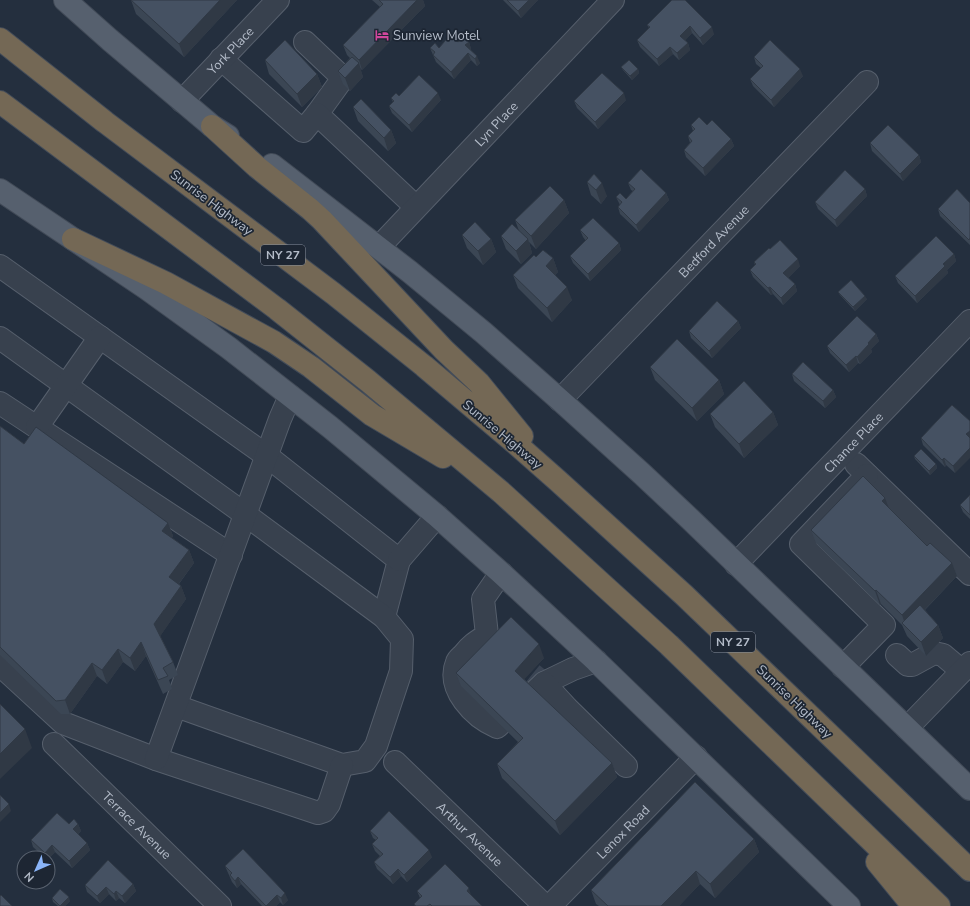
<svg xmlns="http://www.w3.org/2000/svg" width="970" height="906" viewBox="0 0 970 906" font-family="'Nunito Sans',sans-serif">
<rect width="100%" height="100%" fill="#242f3e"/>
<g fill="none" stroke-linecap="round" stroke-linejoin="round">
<path stroke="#3a4453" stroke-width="22" stroke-dasharray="22 11" stroke-linecap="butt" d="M507 653 544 683"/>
<g stroke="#565f6c" stroke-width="24">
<g id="minor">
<path d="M305 42 343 78 317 114"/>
<path d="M221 59 303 131 317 114 416 207"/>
<path id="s1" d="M182 101 278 0"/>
<path id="s2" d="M379 247 613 0"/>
<path d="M0 266 267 456 399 560 384 617"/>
<path d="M0 338 246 515 384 617 402 639 401 671 376 746 365 761 342 765 176 706"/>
<path id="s3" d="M560 400 867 82"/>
<path d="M0 403 231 555"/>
<path d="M37 427 100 337"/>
<path d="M856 464 970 574"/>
<path d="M399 560 437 516"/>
<path id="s4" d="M736 564 970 321"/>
<path d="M501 573 483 599 487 635C476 642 471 645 463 655 461 657 458 659 457 662 446 689 474 717 497 727L544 683 573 669 596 661"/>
<path d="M897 655 908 665H912L934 653 943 655 962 671"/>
<path d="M0 665 63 723 156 759 318 813 324 811 329 804 342 765"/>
<path d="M843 667 884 625 801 544 867 475"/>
<path d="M544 683 567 708 626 766"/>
<path d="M907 728 970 663"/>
<path id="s5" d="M54 744 220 906"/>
<path d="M156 759 280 419 290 396"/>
<path id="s6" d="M395 762 545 906"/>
<path id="s7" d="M550 906 696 757"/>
</g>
</g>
<g stroke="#414a57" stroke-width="24">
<path id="major" d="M65 0 110 40 212 126 228 136
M272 165 343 220 410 272 484 333 560 400 641 473 690 519 970 789
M0 190 146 288 229 348 330 427 437 516 501 573 596 661 849 906"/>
</g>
<g stroke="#434c59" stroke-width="24">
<path id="highway" d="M0 39 105 122 334 294 424 366 514 442 557 480 684 595 970 870
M0 102 277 309 368 381 501 492 669 645 939 906
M212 126 257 167 310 209 322 220 444 350 479 383 522 436
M73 239 166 283 274 342 311 367 372 415 443 457
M877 862 913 906"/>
</g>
<use href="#minor" stroke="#38414e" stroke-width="22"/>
<use href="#major" stroke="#56606e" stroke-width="22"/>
<use href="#highway" stroke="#746855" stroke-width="22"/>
</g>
<path fill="#3b4654" d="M131 0H237L184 57 136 14Z
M372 0H423L425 6 362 70 360 68 363 77 350 91 343 84 338 71 350 58 347 55 343 45 380 7Z
M503 0H538L521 18Z
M672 0 714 34 703 45 692 33 685 40 688 43 690 50 679 60 673 54 659 66 640 47 637 40 649 28 647 25Z
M458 42H469L471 49 470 50 480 63 477 66 471 60 454 79 436 62 430 48H439Z
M754 57 803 76 774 107 753 86 750 79 761 68 756 64Z
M265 60 317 74 322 87 302 107 269 74Z
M621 67 638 69 639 73 632 80 623 70Z
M399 96 441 100 412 132 392 113 389 106 393 102 391 98Z
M626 100 598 129 577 108 574 101Z
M353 107 391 130 396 143 388 151 358 121Z
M691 125H707L731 139 734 146 705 176 686 157 684 150 690 143 688 136 693 131Z
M870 143 919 155 921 162 903 181 872 151Z
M587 182 607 196 601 204 591 195Z
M628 183 666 193 669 200 639 232 620 214 618 207 620 205 616 197 626 199 633 191 631 190Z
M865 189 867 196 837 227 818 209 815 202Z
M564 200 569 213 536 249 529 242 532 253 521 264 506 249 501 236 519 231 515 220Z
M970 203V245L940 216 938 209Z
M580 230 619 243 621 250 590 281 573 263 570 256 586 241 583 237Z
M462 235 491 239 496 252 483 265 467 248Z
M770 249 800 266 788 278 795 284 797 291 783 305 773 294 771 295 753 277 750 270 755 265 754 262Z
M954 254 956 261 947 270 948 273 917 303 898 283 895 276Z
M536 257 553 258 558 272 555 275 572 300 552 322 518 288 513 275Z
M838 292 867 299 855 311 840 295Z
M738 321 741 328 712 358 691 338 689 331Z
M876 334 879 341 871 349 872 352 860 364 858 363 849 372 830 353 827 346Z
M650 367 719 380 724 394 697 421 655 380Z
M792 374 833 390 836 397 825 408 794 381Z
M773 412 778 425 744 458 715 427 710 414Z
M970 421 955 473 946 465 945 467 923 445 921 438Z
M0 426 24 444 168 523 173 536 172 538 189 550 194 563 179 584 181 586 186 599 160 636 173 662 178 675 169 680 172 689 163 694 146 656 135 671 123 662 107 684 97 676 70 714H61L0 655Z
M914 456 936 464 937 468 930 475 915 459Z
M970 495V519L963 512 960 505Z
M811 530 927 546 952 563 957 576 925 610 938 625 943 638 926 656 907 636 902 625 881 604 880 605 816 543Z
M544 658 524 679 612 763 617 777 560 835 502 778 497 764 518 742 461 686 456 673Z
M69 824H78L81 831 78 834 87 843 90 850 72 868 55 852 48 859V858H45L33 847 31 840Z
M370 831 432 857 407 882 401 876 393 884 377 869 374 862 380 856 375 851 372 844 376 840 373 838Z
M754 839 759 852 715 898 700 884 679 906H599L596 904 591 890Z
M225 866 288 900 283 905 280 902 276 906H262L241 884 237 888 232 882Z
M133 884 136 891 125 903 119 898 116 901 109 894 100 903 87 892 85 885Z
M417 891 471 895 482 906H415L414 904 420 898Z
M52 898 70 901 65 906H58L53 902Z"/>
<path fill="#303945" d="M220 0H237L184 57 179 44Z
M417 0H423L425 6 362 70 359 60Z
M529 0H538L521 18 518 11Z
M690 26 692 33 683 43 680 36Z
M712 27 714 34 703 45 700 38Z
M469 42 471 49 468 52 465 45Z
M688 43 690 50 679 60 677 53Z
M670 47 673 54 659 66 657 59Z
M468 53 471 60 454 79 451 72Z
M477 56 480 63 477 66 475 59Z
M359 63 363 77 350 91 345 78Z
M638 69 639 73 632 80 630 76Z
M800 69 803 76 774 107 771 100Z
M317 74 322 87 302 107 297 94Z
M438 93 441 100 412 132 409 125Z
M624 93 626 100 598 129 595 122Z
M391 130 396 143 388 151 384 138Z
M731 139 734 146 705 176 703 168Z
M919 155 921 162 903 181 900 174Z
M602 183 607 196 601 204 596 190Z
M865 189 867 196 837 227 835 220Z
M666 193 669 200 639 232 636 225Z
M564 200 569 213 536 249 531 236Z
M491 239 496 252 483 265 478 251Z
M528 239 532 253 521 264 516 251Z
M619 243 621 250 590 281 588 274Z
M954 254 956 261 947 270 948 273 917 303 915 296 943 264Z
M553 258 558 272 551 279 546 266Z
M798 259 800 266 786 280 783 273Z
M795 284 797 291 783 305 781 298Z
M567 287 572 300 552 322 547 308Z
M770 287 773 294 771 295 768 288Z
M865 296 867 299 855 311 853 307Z
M738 321 741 328 712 358 709 351Z
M876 334 879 341 871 349 872 352 860 364 857 357 868 343Z
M856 356 858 363 849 372 846 365Z
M719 380 724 394 697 421 692 408Z
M833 390 836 397 825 408 823 401Z
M773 412 778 425 744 458 739 444Z
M970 431V440L966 434Z
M970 448V458L955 473 953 466Z
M944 458 946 465 945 467 942 460Z
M936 464 937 468 930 475 929 471Z
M885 498 890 511 882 501Z
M168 523 173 536 167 544 162 531Z
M189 550 194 563 174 590 169 577Z
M952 563 957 576 907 628 906 627 902 615Z
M181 586 186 599 159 638 154 624Z
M876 590 881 604 880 605 875 591Z
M938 625 943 638 926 656 921 642Z
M141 642 146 656 135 671 130 658Z
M539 644 544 658 520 684 515 671Z
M118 649 123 662 107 684 102 670Z
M92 663 97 676 70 714 65 700Z
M25 729 32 748 0 779V754Z
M612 763 617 777 560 835 555 821Z
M9 804 11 811 0 822V813Z
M78 824 81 831 75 836 73 829Z
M754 839 759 852 715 898 710 884Z
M87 843 90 850 72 868 69 861Z
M52 845 55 852 48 859V858H46L45 853Z
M429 850 432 857 407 882 404 875Z
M398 869 401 876 393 884 390 877Z
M696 871 700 884 679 906H661Z
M238 877 241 884 237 888 235 881Z
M133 884 136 891 125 903 122 896Z
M106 887 109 894 100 903 97 896Z
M469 888 471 895 467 891Z
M116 891 119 898 116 901 114 894Z
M285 893 288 900 283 905 281 898Z
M277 895 280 902 276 906H266Z
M69 897 70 901 65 906H60Z"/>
<path fill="#455162" stroke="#303945" d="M131 0H220L179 44Z
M379 0H417L359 60 343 45 383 4Z
M507 0H529L518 11Z
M672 0H685L712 27 700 38 690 26 680 36 688 43 677 53 670 47 657 59 637 40 650 27 647 25Z
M450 35 458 42 464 37 469 42 465 45 477 56 475 59 468 53 451 72 433 55 435 52 430 48 435 43 439 48Z
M285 40 317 74 297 94 265 60Z
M770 40 800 69 771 100 750 79 763 66 754 57Z
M352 57 359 63 345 78 338 71Z
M629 60 638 69 630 76 621 67Z
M602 73 624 93 595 122 574 101Z
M419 75 438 93 409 125 389 106 394 101 391 98 396 93 399 96Z
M361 99 391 130 384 138 353 107Z
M699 117 707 125 712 120 731 139 703 168 684 150 692 141 688 136 695 129 691 125Z
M888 125 919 155 900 174 870 143Z
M641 169 666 193 636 225 618 207 622 202 616 197 620 193 626 199 635 189 628 183Z
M845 170 865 189 835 220 815 202Z
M594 174 602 183 596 190 587 182Z
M550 186 564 200 531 236 515 220Z
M957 189 970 203V238L969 240 938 209Z
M593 218 619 243 588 274 570 256 588 238 580 230Z
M475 222 491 239 478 251 462 235Z
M512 224 528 239 516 251 501 236Z
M936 236 954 254 943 264 945 266 915 296 895 276Z
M780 240 798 259 783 273 795 284 781 298 770 287 768 288 750 270 756 264 754 262 769 248 770 249Z
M543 250 553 258 546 266 567 287 547 308 513 275 534 255 536 257Z
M851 280 865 296 853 307 838 292Z
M717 301 738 321 709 351 689 331Z
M857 316 876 334 868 343 869 344 857 357 856 356 846 365 827 346Z
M677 339 719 380 692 408 650 367Z
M803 362 833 390 823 401 792 374Z
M744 381 773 412 739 444 710 414Z
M952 405 970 421V431L966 434 970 438V448L953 466 944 458 942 460 921 438Z
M0 426 24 444 36 427 168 523 162 531 189 550 169 577 181 586 154 624 173 662 163 668 168 676 158 680 141 642 130 658 118 649 102 670 92 663 65 700 56 701 0 647Z
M921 449 936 464 929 471 914 456Z
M863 476 885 498 882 501 927 546 930 543 952 563 902 615 876 590 875 591 811 530Z
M970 495V515L960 505Z
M920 605 938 625 921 642 902 623Z
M511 617 539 644 515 671 612 763 555 821 497 764 523 738 456 673Z
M0 704 25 729 0 754Z
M695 782 754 839 710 884 696 871 661 906H608L591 890Z
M0 795 9 804 0 813Z
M389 811 429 850 404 875 398 869 390 877 374 862 383 854 372 844 378 838 370 831Z
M57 813 69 824 74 819 78 824 73 829 87 843 69 861 52 845 45 853 31 840Z
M243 849 285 893 281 898 277 895 266 906 238 877 235 881 230 875 232 873 225 866Z
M108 860 133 884 122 896 116 891 114 894 106 887 97 896 85 885Z
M445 864 469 888 467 891 482 906H432L430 904 427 906H416L414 904 422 896 417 891Z
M60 889 69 897 60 906 52 898Z
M1 895 12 906H0V896Z"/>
<defs>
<g id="hotel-bare" transform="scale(1.08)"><path d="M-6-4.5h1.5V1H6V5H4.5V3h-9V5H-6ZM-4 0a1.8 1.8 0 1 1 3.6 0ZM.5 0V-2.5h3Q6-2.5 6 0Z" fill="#d1479c" stroke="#1d2633" stroke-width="2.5" paint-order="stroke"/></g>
</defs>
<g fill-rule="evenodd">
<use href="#hotel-bare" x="382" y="35"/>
</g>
<g text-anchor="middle" stroke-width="3.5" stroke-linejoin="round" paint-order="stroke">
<g fill="#1d2633" stroke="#878f9c" stroke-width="1">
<rect x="261" y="245" width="44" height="20" rx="3"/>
<rect x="711" y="632" width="44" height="20" rx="3"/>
</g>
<g font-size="12" font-weight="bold" fill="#b4bcc9">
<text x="283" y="259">NY 27</text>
<text x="733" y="646">NY 27</text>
</g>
<g font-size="13" fill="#b4bcc9" stroke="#1d2633" text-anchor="start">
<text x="393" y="40">Sunview Motel</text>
</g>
<g font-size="13" fill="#b4bcc9" stroke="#1d2633">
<text dy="5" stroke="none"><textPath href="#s1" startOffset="70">York Place</textPath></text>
<text dy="5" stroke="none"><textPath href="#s2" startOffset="170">Lyn Place</textPath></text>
<text transform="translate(212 202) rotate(37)" y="5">Sunrise Highway</text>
<text dy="5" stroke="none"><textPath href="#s3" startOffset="221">Bedford Avenue</textPath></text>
<text transform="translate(503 434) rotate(40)" y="5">Sunrise Highway</text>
<text dy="5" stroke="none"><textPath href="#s4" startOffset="169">Chance Place</textPath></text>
<text transform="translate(795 701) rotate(44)" y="5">Sunrise Highway</text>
<text dy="5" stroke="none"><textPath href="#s5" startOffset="116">Terrace Avenue</textPath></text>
<text dy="5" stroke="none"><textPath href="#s7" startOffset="104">Lenox Road</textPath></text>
<text dy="5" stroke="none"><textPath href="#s6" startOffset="104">Arthur Avenue</textPath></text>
</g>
</g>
<g transform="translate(36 870) rotate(225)"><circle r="19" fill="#1d2633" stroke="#59626f"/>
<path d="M0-3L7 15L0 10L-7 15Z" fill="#8ab4f8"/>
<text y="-6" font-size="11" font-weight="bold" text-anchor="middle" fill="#b4bcc9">N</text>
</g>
</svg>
